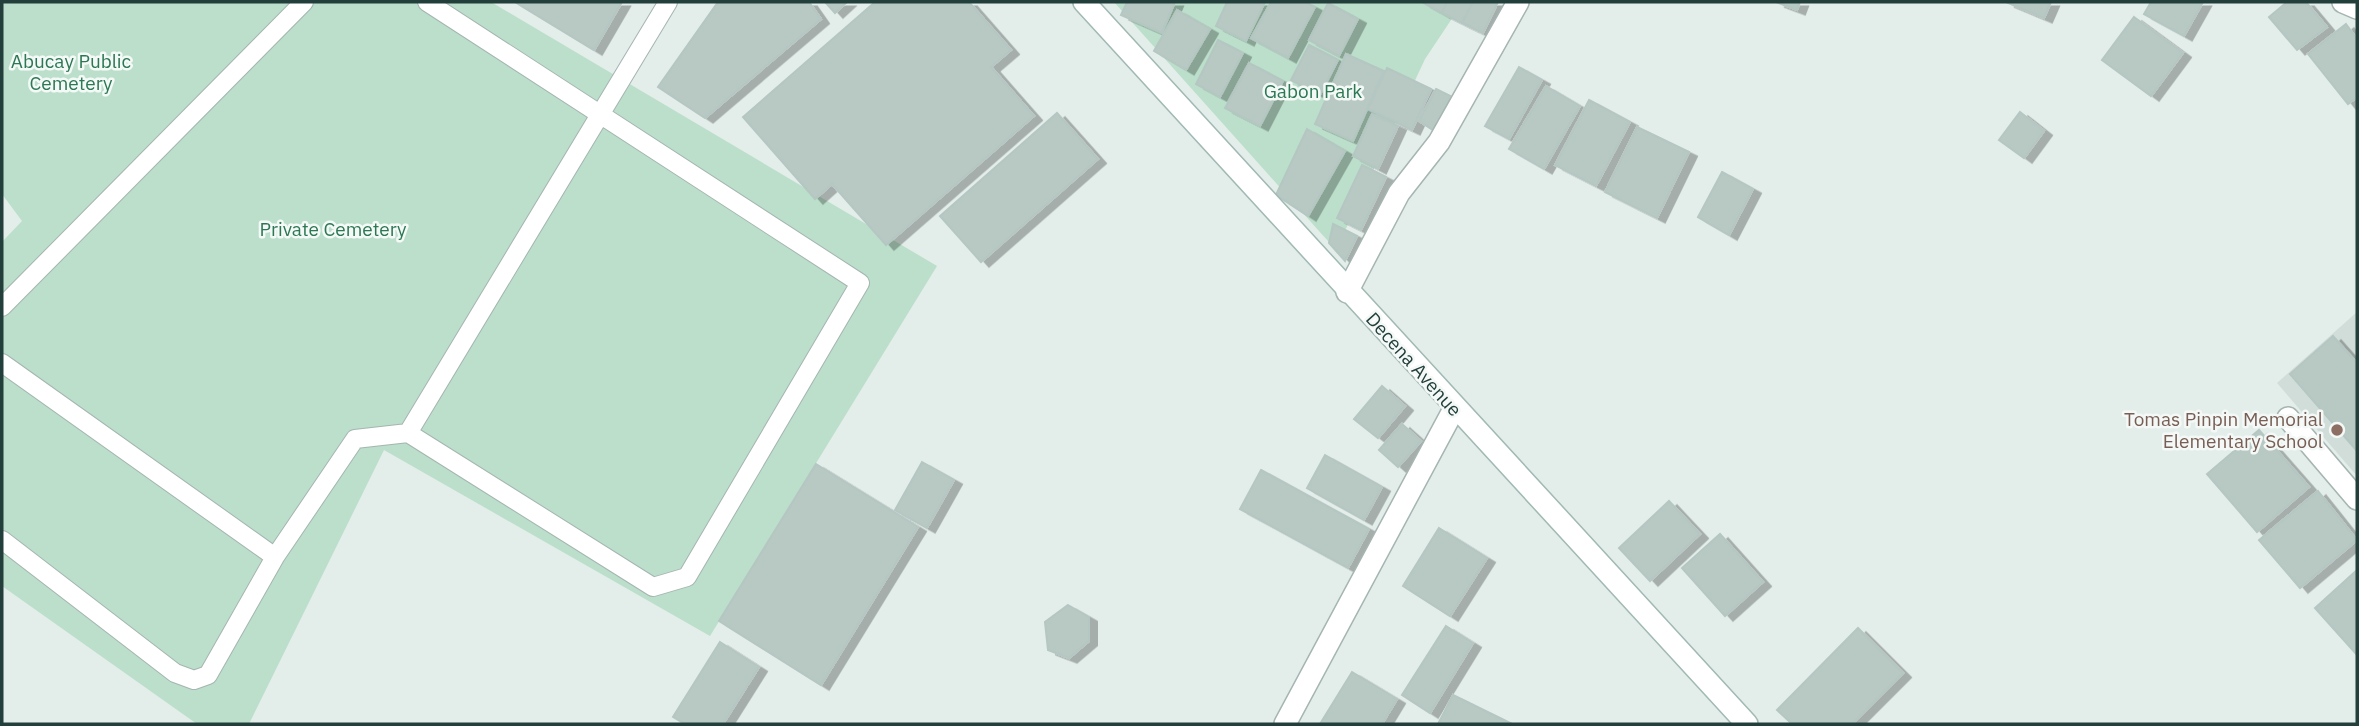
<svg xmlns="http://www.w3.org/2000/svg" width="2359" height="726" viewBox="0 0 2359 726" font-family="'IBM Plex Sans',sans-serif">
<defs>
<filter id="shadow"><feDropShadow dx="8" dy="4.5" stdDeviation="0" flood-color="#0004"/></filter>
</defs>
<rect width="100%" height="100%" fill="#e3edea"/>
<path fill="#d1ddd9" d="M2357 312V476L2277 383Z"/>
<path fill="#bbdfca" d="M2 2H491L937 266 710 636 384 450 249 724H197L2 586V242L22 221 2 194Z
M1114 2H1463L1425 59 1336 250Z"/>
<path fill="#b8c8c3" stroke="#b5c7c2" stroke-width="2" filter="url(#shadow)" d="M515 2H622L594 50Z
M718 2H809L821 19 705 118 658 87Z
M825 2H847L835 13Z
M875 2H969L1011 50 991 67 1034 116 886 245 832 184 815 199 743 117Z
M1127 2H1175L1162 33 1121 15Z
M1227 2H1265L1246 41 1216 26Z
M1271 2H1305L1315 7 1288 58 1251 38Z
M1422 2H1447L1442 13Z
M1447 2H1473L1462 23 1442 13Z
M1473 2H1498L1483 33 1462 23Z
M1776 2H1800L1797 10Z
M2006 2H2051L2044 18Z
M2151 2H2203L2184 36 2144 14Z
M2287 2H2306L2327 27 2297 50 2269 17Z
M1328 3 1358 19 1339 56 1309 40Z
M1177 10 1210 29 1186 70 1154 51Z
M2134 17 2183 53 2151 96 2102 60Z
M2346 24 2357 39V97L2348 104 2308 54Z
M1218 40 1243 53 1220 97 1196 84Z
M1309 45 1338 60 1320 95 1291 80Z
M1346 54 1384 71 1353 141 1315 124Z
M1249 63 1283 81 1260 126 1225 108Z
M1519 67 1542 80 1509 139 1485 126Z
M1387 68 1431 89 1412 130 1368 109Z
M1546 86 1580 106 1544 169 1509 149Z
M1436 89 1454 98 1436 132 1419 121Z
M1589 100 1630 122 1596 186 1555 165Z
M2020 112 2044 131 2024 158 1999 140Z
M1057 113 1098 159 981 262 940 216Z
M1372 114 1398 126 1378 169 1353 156Z
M1637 127 1689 152 1657 218 1605 192Z
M1307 129 1345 151 1308 216 1276 195Z
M1362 165 1386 177 1361 230 1337 218Z
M1722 172 1753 189 1729 235 1698 217Z
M1333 224 1357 236 1345 261 1329 243Z
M2333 336 2357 363V451L2290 374Z
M1382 386 1405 406 1378 438 1354 419Z
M1402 424 1421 441 1398 467 1379 450Z
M2259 430 2309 487 2257 532 2207 474Z
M1325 455 1382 487 1364 520 1307 488Z
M922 462 954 480 927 528 895 510Z
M816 464 918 527 821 685 719 621Z
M1261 470 1369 529 1348 568 1240 509Z
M2318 491 2357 540 2300 588 2259 540Z
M1669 501 1700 534 1650 581 1619 548Z
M1439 528 1487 558 1450 616 1403 586Z
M1720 534 1763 582 1725 616 1682 568Z
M2357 570V655L2315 608Z
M1068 605 1089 617V641L1069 658 1048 650 1045 622Z
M1446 626 1473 643 1430 713 1402 695Z
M1858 628 1903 673 1852 724H1792L1777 710Z
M720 642 759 667 723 724H685L673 717Z
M1352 672 1397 699 1382 724H1320Z
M1453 695 1512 724H1438Z"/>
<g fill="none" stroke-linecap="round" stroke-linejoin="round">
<g stroke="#a5b5b2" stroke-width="20">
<path id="lane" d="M2 307 304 2
M2 363 275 557 355 439 408 433 653 587 687 577 860 283 427 2
M408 433 668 2
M2 540 175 673 194 680 208 675 275 557"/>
</g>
<g stroke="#a5b5b2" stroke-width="24">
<path id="street" d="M2343 2 2357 8
M1347 292 1399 193 1439 142 1518 2
M2288 418 2357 499
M1285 724 1454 409"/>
</g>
<g stroke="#a1b9b4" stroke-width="24">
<path id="secondary" d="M1084 2 1747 724"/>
</g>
<use href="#lane" stroke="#fff" stroke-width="18"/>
<use href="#street" stroke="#fff" stroke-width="21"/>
<use href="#secondary" stroke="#fff" stroke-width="21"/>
</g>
<circle fill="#8d6e63" stroke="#f4f9f7" stroke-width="2.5" cx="2337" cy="430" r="7"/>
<g text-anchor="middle" stroke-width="5" stroke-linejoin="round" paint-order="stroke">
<g font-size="19" fill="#2b7853" stroke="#f4f9f7">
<text x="71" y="68">Abucay Public<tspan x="71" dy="22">Cemetery</tspan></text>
<text x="1313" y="98">Gabon Park</text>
<text x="333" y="236">Private Cemetery</text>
</g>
<g font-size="19" fill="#223f3b" stroke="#f4f9f7">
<text transform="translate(1414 364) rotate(48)" y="7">Decena Avenue</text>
</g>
<g font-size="19" fill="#785e54" stroke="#f4f9f7" text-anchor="end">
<text x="2323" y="426">Tomas Pinpin Memorial<tspan x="2323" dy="22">Elementary School</tspan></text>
</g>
</g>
<rect width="2359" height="726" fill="none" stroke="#223f3b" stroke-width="7"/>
</svg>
